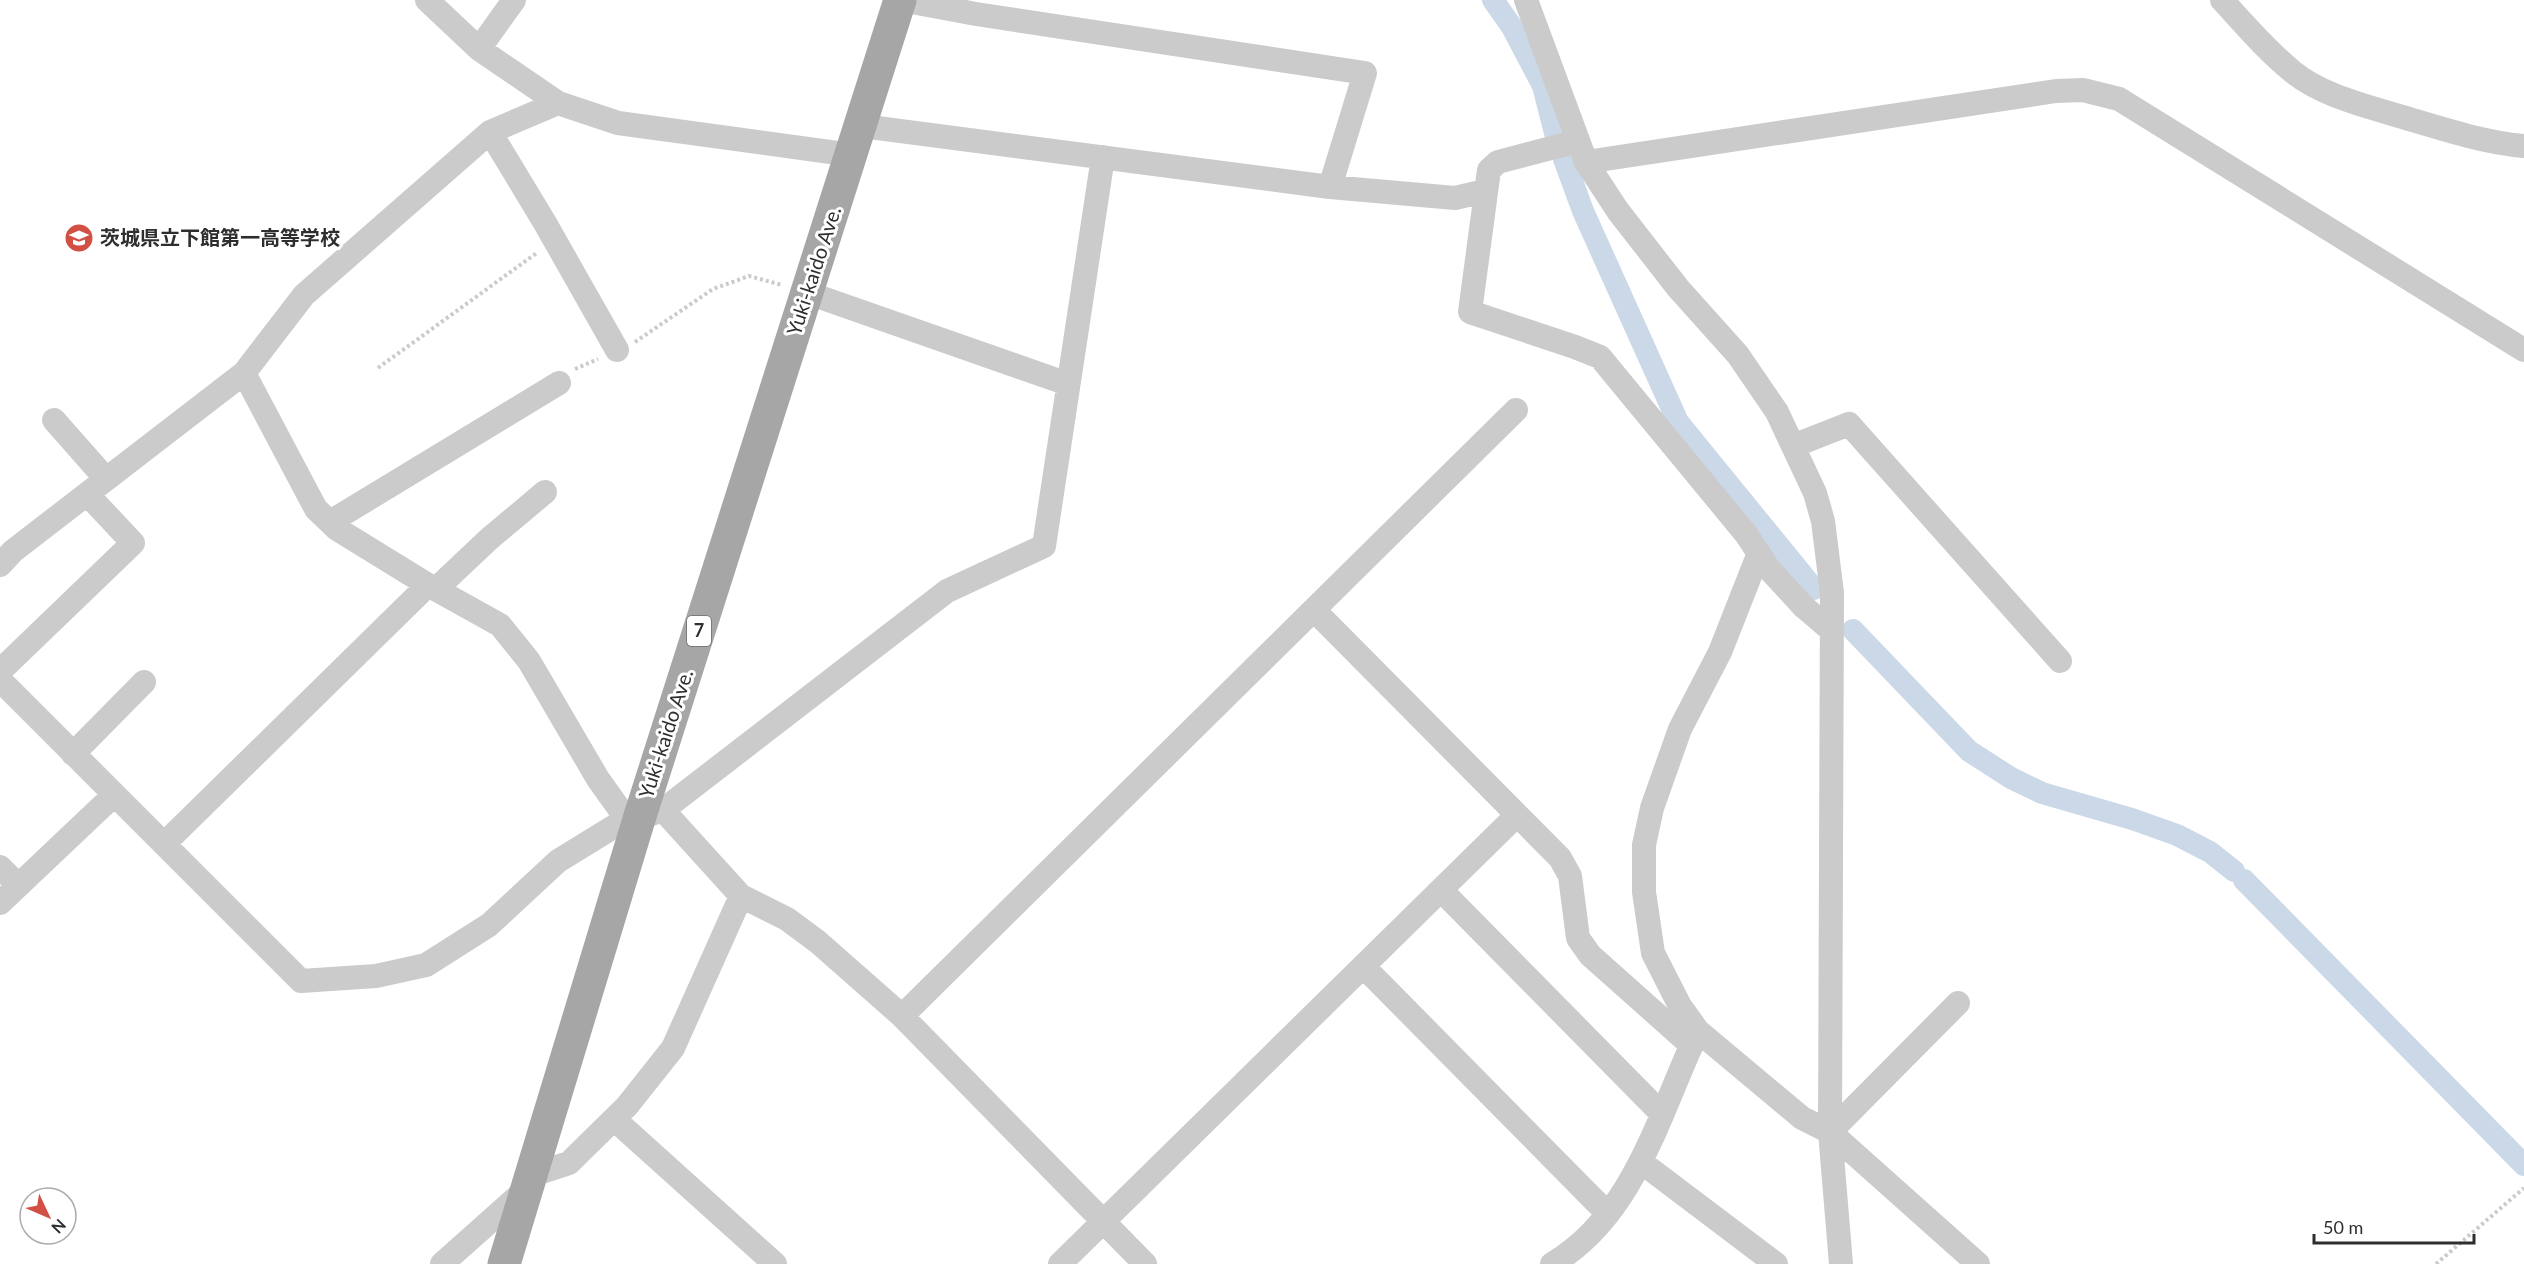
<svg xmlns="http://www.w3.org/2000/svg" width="2524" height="1264" viewBox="0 0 2524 1264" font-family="Lato,'Noto Sans JP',sans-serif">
<rect width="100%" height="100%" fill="#fff"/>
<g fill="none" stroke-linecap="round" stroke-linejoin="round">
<path stroke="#cbd8e7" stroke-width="22" d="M1493 0 1512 27 1543 86 1555 133
M1564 159 1583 211 1678 422 1814 589
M1853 630 1969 751 2011 778 2042 793 2132 819 2177 835 2210 852 2234 871
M2244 880 2524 1165"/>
<path stroke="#cbcbcb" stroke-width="4" stroke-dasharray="3 3" stroke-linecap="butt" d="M635 342 713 289 749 276 782 285
M378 368 538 252
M575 369 598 359
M2436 1264 2524 1188"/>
<path stroke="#cbcbcb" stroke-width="24" d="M427 0 479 49 558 103 618 123 852 155
M901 0 976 14 1365 73 1330 187
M1526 0 1586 162 1618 211 1678 288 1738 355 1777 412 1815 493 1823 521 1832 593 1830 1132 1841 1264
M2222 0C2245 25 2267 51 2293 72 2323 96 2364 105 2399 116 2440 128 2481 142 2524 146
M479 49 514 0
M862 126 1330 187 1455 198 1485 191
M490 132 545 223 617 350
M1578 141 1498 162 1489 170 1470 312 1575 347 1600 357 1746 534 1769 569 1804 607 1832 631
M1586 162 2056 91 2083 90 2119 99 2524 350
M808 293 1068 384
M244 373 316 509 337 529 428 585 500 625 529 661 598 779 628 821
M54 420 106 479
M1793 446 1849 424 2060 661
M330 522 559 383
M1759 553 1720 652 1680 729 1652 808 1644 845V892L1653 953 1680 1006 1698 1031 1802 1118 1830 1132 1978 1264
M0 565 13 551 244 373 304 295 490 132 558 103
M436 589 489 539 545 492
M1314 610 1560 858 1570 876 1578 938 1590 955 1691 1045
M0 671 133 543 87 494
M0 680 301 981 376 976 426 965 489 925 558 861 615 826 663 810 947 591 1044 546 1103 157
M73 754 144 682
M663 810 741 896 787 919 818 942 902 1016 1145 1264
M164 844 428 585
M0 867 18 885
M1441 890 1662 1114
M0 903 114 795
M1364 967 1608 1214
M902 1016 1516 410
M614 1119 775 1264
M1830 1132 1958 1003
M1641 1162 1776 1264
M529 1176 569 1163 627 1106 673 1048 741 896
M442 1264 525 1190
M1060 1264 1517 815
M1552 1264C1635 1215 1659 1113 1698 1031"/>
<path stroke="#a6a6a6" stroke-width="33" d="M504 1264 640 816 900 0"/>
</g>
<defs>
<g id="school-disc" transform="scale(1.5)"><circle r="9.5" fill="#d15043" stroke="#fff"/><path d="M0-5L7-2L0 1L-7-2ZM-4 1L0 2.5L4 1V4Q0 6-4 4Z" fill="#fff"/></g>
</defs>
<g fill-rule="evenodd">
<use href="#school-disc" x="79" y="238"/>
</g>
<g text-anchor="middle" stroke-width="6" stroke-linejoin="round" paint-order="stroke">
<rect fill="#fff" stroke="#6d6d6d" stroke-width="1.5" x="687" y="616" width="24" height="30" rx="4.5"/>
<g font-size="18" font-weight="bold" fill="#2e2e2e">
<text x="699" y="637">7</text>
</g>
<g font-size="20" font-weight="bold" fill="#2e2e2e" stroke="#fff" text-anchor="start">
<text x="100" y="245">茨城県立下館第一高等学校</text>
</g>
<g font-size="20" fill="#2e2e2e" stroke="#fff">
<text transform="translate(814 271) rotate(-72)" y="7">Yuki-kaido Ave.</text>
<text transform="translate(666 734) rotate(-72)" y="7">Yuki-kaido Ave.</text>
</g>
</g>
<g transform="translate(48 1216) rotate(134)"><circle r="28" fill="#ffffff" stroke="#ababab" stroke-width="1.5"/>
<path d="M0-4.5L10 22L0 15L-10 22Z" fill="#d15043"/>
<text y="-9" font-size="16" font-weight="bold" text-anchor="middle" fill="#2e2e2e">N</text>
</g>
<path d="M2314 1234v9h160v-9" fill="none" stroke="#2e2e2e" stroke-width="3"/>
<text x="2323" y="1234" font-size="18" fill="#2e2e2e" stroke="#ffffff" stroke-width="4.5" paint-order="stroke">50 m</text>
</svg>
